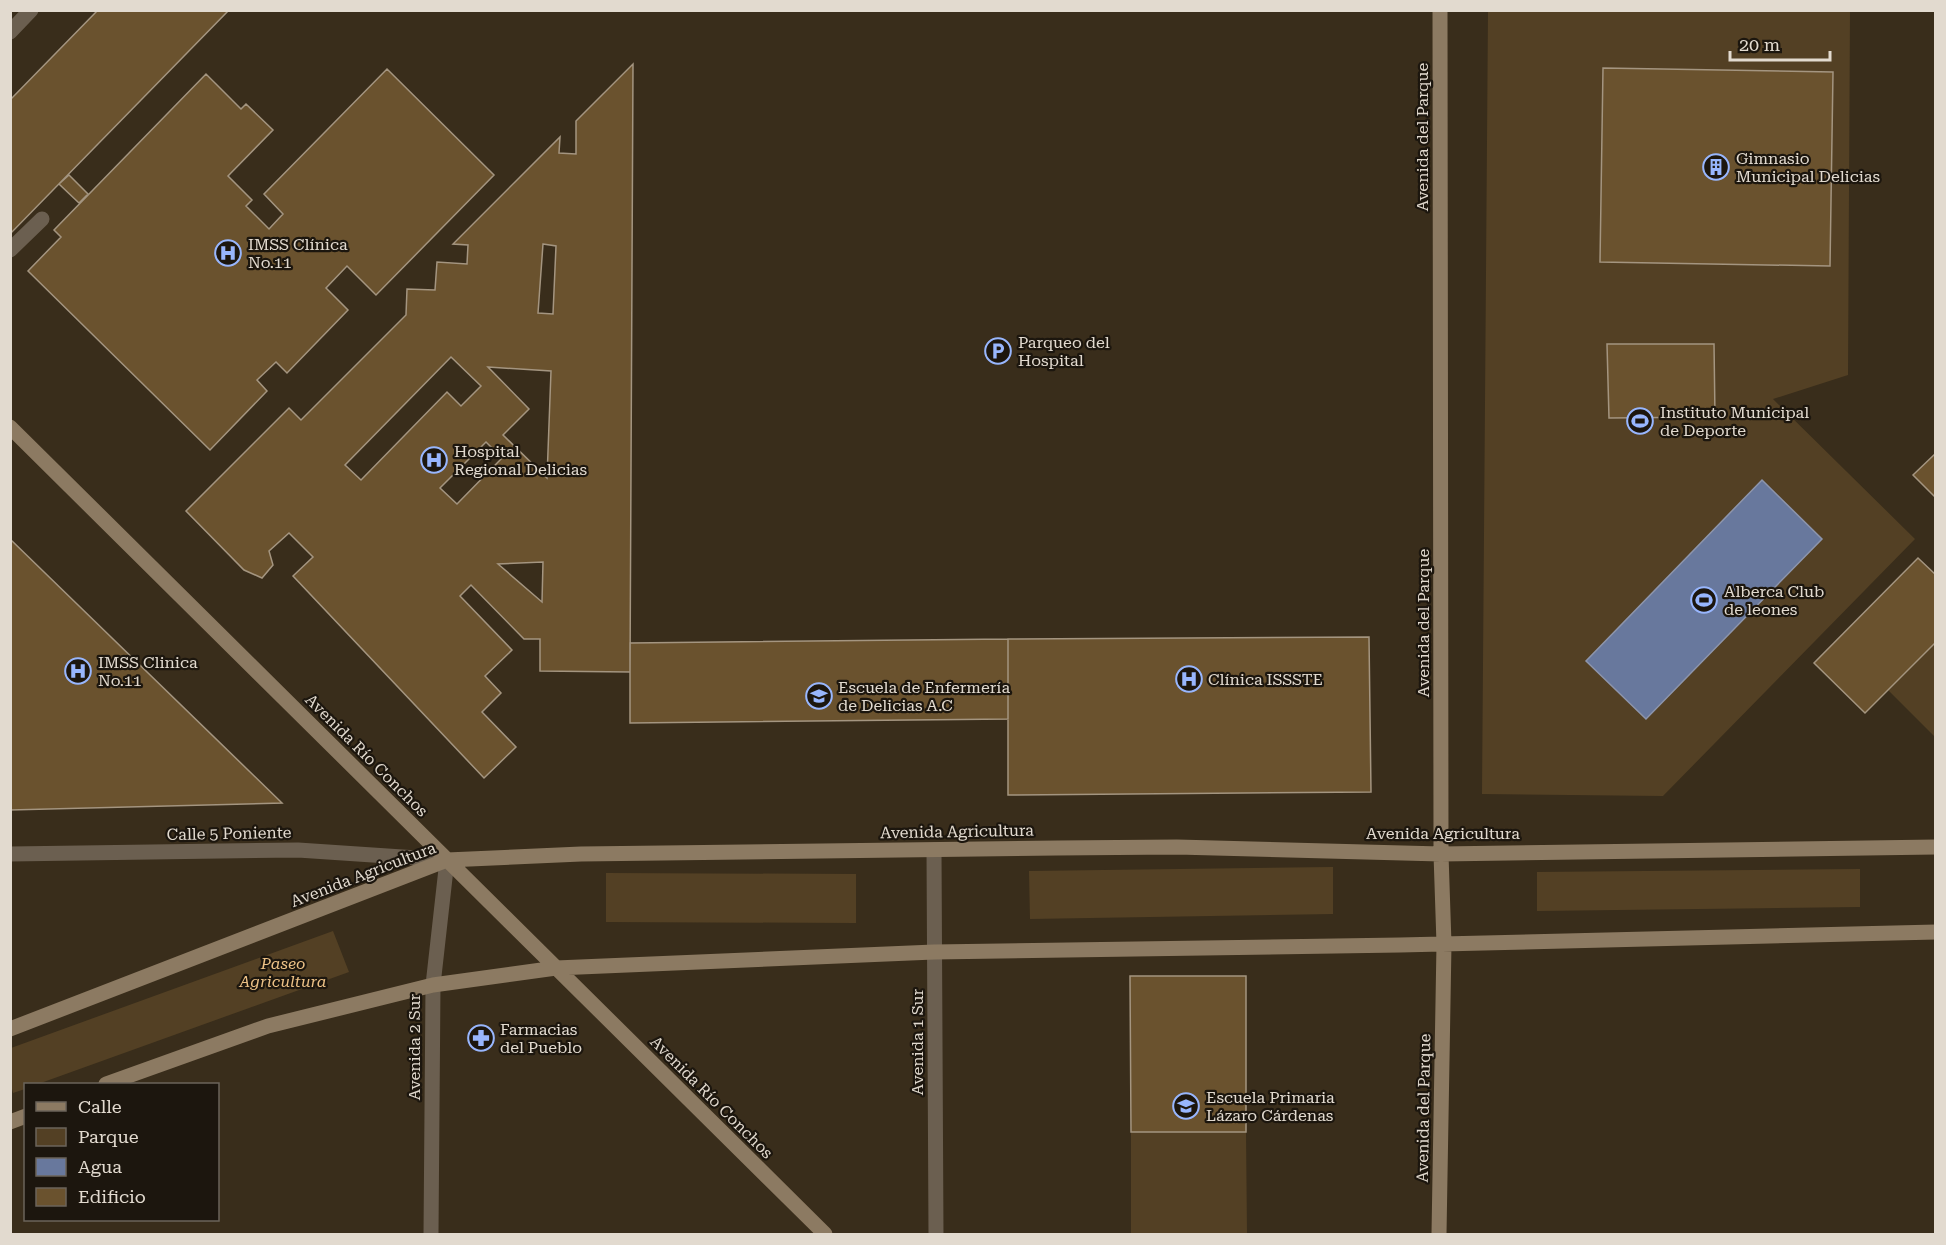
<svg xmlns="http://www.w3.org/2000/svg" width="1946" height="1245" viewBox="0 0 1946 1245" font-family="'Roboto Serif',serif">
<rect width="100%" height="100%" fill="#392d1b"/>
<path fill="#534024" d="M1488 11H1850L1848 375 1773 399 1915 539 1663 796 1482 794Z
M1935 642V737L1888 690Z
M1333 867V914L1030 919 1029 871Z
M1860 869V907L1537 911V872Z
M606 873 856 874V923L606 922Z
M333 931 349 972 38 1084H26L25 1089 13 1093 11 1085V1048Z
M1131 1132H1246L1247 1234H1131Z"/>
<path fill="#68789d" stroke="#8d95ac" stroke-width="1.5" d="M1762 480 1822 539 1646 719 1586 661Z"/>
<path fill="#6a522e" stroke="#a49580" stroke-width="1.5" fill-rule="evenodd" d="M98 10H229L10 234V100Z
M633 64 630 672 540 671V639H524L471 585 460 596 512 650 485 676 501 693 482 712 516 747 484 778 293 576 313 557 289 533 269 551 273 565 262 578 244 570 186 511 289 408 301 420 406 315 407 289 435 290 437 262 467 264 468 245 453 244 560 137 559 153 576 154V121ZM543 244 556 246 553 314 538 313ZM451 357 481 386 461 406 447 392 361 480 345 465ZM488 367 551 371 547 478 503 435 529 409ZM486 442 502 458 457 504 440 488ZM543 562 542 602 498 564Z
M1603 68 1833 72 1830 266 1600 262Z
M387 69 494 175 376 295 347 266 326 288 348 310 287 373 276 362 257 380 267 391 210 450 28 271 61 237 54 230 206 74 241 109 246 104 273 130 228 176 252 200 246 206 269 229 283 214 264 194Z
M69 175 88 194 79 203 59 184Z
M1607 344H1714L1715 417 1609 418Z
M1936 453V498L1913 475Z
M10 539 282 803 10 810Z
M1918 558 1936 575V642L1865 713 1814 663Z
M1369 637 1371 792 1008 795V639Z
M1008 639V719L630 723V643Z
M1130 976H1246V1132H1131Z"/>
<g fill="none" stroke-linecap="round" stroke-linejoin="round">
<path stroke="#6b5f50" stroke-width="15" d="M10 32 31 10
M10 250 42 219"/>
<path stroke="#6b5f50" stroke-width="15" d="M934 850 936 1234"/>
<path stroke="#6b5f50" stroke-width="15" d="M10 854 298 850 447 860 433 985 431 1234"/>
<path stroke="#8c7a62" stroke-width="15" d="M10 427 825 1234
M10 1029 447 860 581 854 1057 848 1177 847 1441 854 1936 847
M106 1084 268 1026 433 985 556 968 934 952 1400 945 1936 932
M10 1122 26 1116
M1439 1234 1444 944 1441 854 1440 10"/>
</g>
<defs>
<g id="building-ring" transform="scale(1.35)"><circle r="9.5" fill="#1c160e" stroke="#98b6fd" stroke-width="1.5"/><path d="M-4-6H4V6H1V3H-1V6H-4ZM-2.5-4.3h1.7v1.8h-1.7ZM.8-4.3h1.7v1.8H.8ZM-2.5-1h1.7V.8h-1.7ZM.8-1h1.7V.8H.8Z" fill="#98b6fd"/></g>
<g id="hospital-ring" transform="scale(1.35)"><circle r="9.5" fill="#1c160e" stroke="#98b6fd" stroke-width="1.5"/><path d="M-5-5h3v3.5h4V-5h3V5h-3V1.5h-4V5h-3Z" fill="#98b6fd"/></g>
<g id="parking-ring" transform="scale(1.35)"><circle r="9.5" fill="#1c160e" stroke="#98b6fd" stroke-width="1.5"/><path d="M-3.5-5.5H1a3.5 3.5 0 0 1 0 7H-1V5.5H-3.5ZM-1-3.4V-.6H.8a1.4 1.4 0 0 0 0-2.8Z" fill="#98b6fd"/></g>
<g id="stadium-ring" transform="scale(1.35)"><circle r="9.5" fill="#1c160e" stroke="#98b6fd" stroke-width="1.5"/><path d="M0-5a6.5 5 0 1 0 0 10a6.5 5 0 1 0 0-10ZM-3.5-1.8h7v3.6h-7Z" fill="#98b6fd"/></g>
<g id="university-ring" transform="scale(1.35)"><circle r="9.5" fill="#1c160e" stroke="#98b6fd" stroke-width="1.5"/><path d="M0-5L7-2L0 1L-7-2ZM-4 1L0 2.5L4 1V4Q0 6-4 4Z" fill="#98b6fd"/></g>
<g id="pharmacy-ring" transform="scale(1.35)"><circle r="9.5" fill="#1c160e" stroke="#98b6fd" stroke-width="1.5"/><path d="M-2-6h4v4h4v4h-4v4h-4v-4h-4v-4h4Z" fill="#98b6fd"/></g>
<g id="school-ring" transform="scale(1.35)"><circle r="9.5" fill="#1c160e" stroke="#98b6fd" stroke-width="1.5"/><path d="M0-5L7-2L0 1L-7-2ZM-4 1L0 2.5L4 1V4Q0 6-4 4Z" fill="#98b6fd"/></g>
</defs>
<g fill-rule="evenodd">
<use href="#building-ring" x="1716" y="167"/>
<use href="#hospital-ring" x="228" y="253"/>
<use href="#parking-ring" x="998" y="351"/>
<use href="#stadium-ring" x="1640" y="421"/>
<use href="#hospital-ring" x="434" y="460"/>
<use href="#stadium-ring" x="1704" y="600"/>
<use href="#hospital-ring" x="78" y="671"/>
<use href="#hospital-ring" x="1189" y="679"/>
<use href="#university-ring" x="819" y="696"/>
<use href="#pharmacy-ring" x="481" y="1038"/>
<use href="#school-ring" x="1186" y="1106"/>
</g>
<g text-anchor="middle" stroke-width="4.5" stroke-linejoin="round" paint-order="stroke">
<g font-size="16" fill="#e2dacf" stroke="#1c160e">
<text transform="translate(1422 137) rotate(-90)" y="6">Avenida del Parque</text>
<text transform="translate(1423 623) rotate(-90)" y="6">Avenida del Parque</text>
<text transform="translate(367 755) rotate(45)" y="6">Avenida Río Conchos</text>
<text transform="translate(957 831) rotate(-1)" y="6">Avenida Agricultura</text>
<text transform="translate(229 833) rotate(-1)" y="6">Calle 5 Poniente</text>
<text x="1443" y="839">Avenida Agricultura</text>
<text transform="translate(363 874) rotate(-21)" y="6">Avenida Agricultura</text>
<text transform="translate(917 1042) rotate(-90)" y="6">Avenida 1 Sur</text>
<text transform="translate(414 1047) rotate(-90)" y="6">Avenida 2 Sur</text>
<text transform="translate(712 1097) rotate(45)" y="6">Avenida Río Conchos</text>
<text transform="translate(1423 1108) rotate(-89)" y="6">Avenida del Parque</text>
</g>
<g font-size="16" fill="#e2dacf" stroke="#1c160e" text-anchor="start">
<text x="1736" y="164">Gimnasio<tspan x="1736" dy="18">Municipal Delicias</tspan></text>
<text x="248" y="250">IMSS Clínica<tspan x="248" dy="18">No.11</tspan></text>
<text x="1018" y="348">Parqueo del<tspan x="1018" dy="18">Hospital</tspan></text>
<text x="1660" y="418">Instituto Municipal<tspan x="1660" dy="18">de Deporte</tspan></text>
<text x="454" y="457">Hospital<tspan x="454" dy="18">Regional Delicias</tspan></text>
<text x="1724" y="597">Alberca Club<tspan x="1724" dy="18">de leones</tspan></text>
<text x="98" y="668">IMSS Clinica<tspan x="98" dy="18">No.11</tspan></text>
<text x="1208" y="685">Clínica ISSSTE</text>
<text x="838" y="693">Escuela de Enfermería<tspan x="838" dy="18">de Delicias A.C</tspan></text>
<text x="500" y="1035">Farmacias<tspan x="500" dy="18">del Pueblo</tspan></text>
<text x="1206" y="1103">Escuela Primaria<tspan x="1206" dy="18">Lázaro Cárdenas</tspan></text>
</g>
<g font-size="16" font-style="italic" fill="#ecc186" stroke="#1c160e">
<text x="283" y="969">Paseo<tspan x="283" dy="18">Agricultura</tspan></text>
</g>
</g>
<rect width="1946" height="1245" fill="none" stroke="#e2dacf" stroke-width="24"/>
<rect x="24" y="1083" width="195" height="138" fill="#1c160e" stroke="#6b645b" stroke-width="1.5"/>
<rect x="36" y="1102" width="30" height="9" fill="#8c7a62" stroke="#6b645b" stroke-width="1.5"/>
<text x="78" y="1113" font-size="18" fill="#e2dacf">Calle</text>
<rect x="36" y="1128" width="30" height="18" fill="#534024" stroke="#6b645b" stroke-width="1.5"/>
<text x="78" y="1143" font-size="18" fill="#e2dacf">Parque</text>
<rect x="36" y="1158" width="30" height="18" fill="#68789d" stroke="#6b645b" stroke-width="1.5"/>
<text x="78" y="1173" font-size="18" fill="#e2dacf">Agua</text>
<rect x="36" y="1188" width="30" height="18" fill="#6a522e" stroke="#6b645b" stroke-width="1.5"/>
<text x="78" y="1203" font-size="18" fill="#e2dacf">Edificio</text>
<path d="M1730 51v9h100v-9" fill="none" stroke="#e2dacf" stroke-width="3"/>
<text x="1739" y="51" font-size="18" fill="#e2dacf" stroke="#1c160e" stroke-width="4.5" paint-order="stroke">20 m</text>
</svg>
